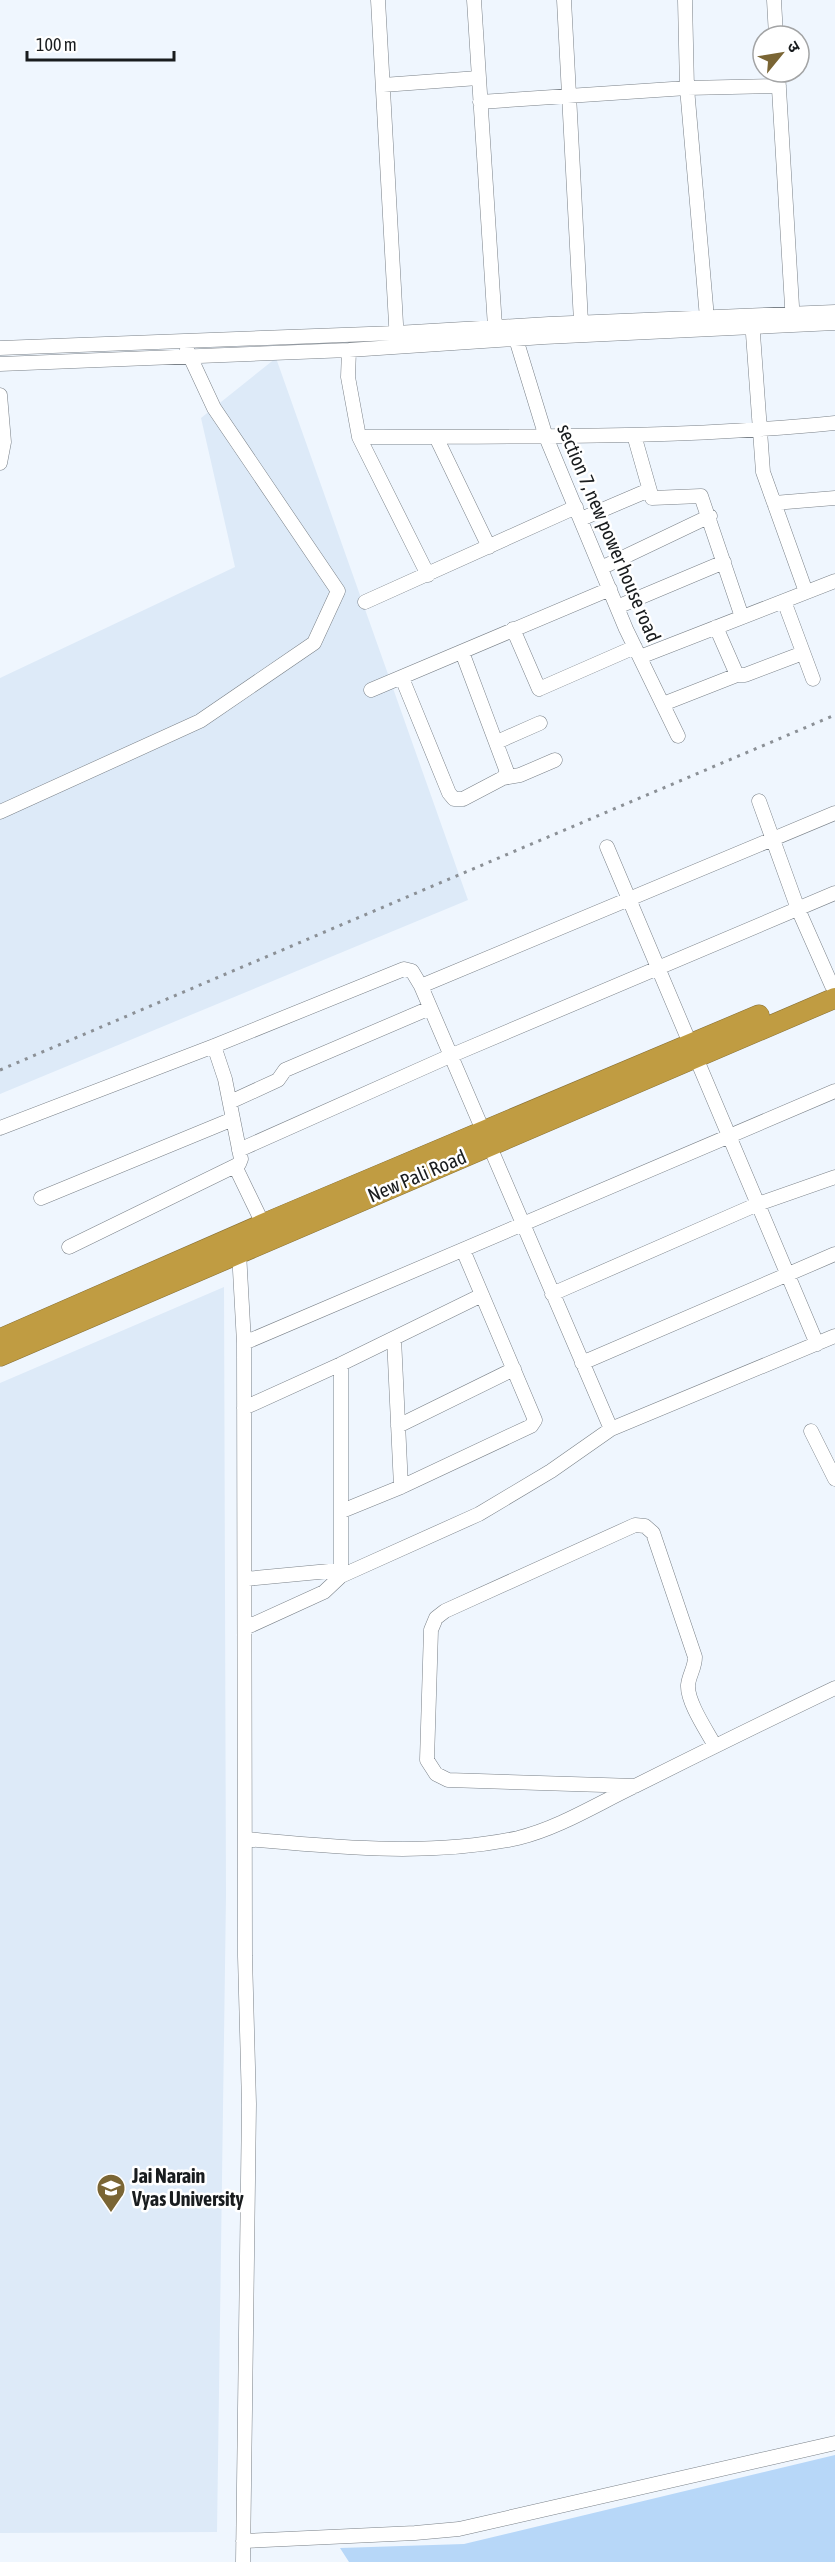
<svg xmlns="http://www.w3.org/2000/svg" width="835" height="2562" viewBox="0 0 835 2562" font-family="'Asap Condensed','Noto Sans Devanagari',sans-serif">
<rect width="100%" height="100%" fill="#eff6fe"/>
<path fill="#ddeaf8" d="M276 358 468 900 0 1094V678L235 567 201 418Z
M224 1287 226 1896 217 2532 0 2533V1383Z"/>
<path fill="#b7d7f8" d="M835 2455V2562H349L340 2548 464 2544Z"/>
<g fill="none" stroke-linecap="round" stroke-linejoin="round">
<g stroke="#7a8188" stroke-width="15">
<path id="minor" d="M378 0 397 342
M474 0 495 327
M564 0 581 322
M774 0 776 36
M778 72 793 323
M383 85 478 78
M480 102 687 88 685 0
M707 318 687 88 779 86
M752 320 763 472 806 592
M516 339 546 437 626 629 678 736
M0 348 396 333 549 324 835 312
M349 350 348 377 359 437 428 575
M0 364 349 350 544 337 835 323
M0 395 4 442 0 463
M634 435 652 498 701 496 742 617
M359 437C518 436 677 439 835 423
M436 437 489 547
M774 503 835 498
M581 519 649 490
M601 568 710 516
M784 601 813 679
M365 602 576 507
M617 607 724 562
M716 627 737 675H745L803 653
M513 629 539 689 635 647
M640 657 835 581
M402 678 449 793 454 799H463L503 778 507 772 462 652
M371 690 610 589
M663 704 737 675
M497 742 540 723
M503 778 520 775 555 760
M759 801 798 909 832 986
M0 812 200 721 314 643 338 591 214 408 187 350
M607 847 817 1344
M214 1046 225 1079 241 1159 239 1164 235 1166 263 1224
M230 1102 278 1080 285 1070 430 1008
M0 1128 214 1046 404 969 412 971 421 986
M239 1150 450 1056 835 893
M41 1198 233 1119
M69 1247 235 1166
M239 1252 244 1343 245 1956 249 2104 243 2562
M552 1294 758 1204 835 1177
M394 1338 401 1487
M244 1343 835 1091
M582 1363 835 1254
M341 1364V1576
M244 1408 341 1364 482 1295
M398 1426 514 1369
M611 1429 421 986 835 813
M811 1431 835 1479
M342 1511 401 1487 531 1426 535 1420 463 1250
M245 1579 340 1570
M245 1628 324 1592 341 1576 479 1514 551 1471 611 1429 835 1336
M635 1786 448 1780 436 1774 427 1760 431 1630 436 1618 445 1611 635 1525 645 1526 653 1533 695 1657C695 1668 689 1675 688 1685 687 1702 707 1731 715 1746
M246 1839C336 1847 429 1857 518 1838 559 1828 597 1804 635 1786 701 1753 768 1720 835 1688
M243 2541 415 2533 459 2529 835 2443"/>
</g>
<g stroke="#866f35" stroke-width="21">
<path id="highway" d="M0 1339 263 1224 759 1015
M0 1356 835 998"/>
</g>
<use href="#minor" stroke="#fff" stroke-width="14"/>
<use href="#highway" stroke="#c09c42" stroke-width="20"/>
<path stroke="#8b9096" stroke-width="3" stroke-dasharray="3 6" stroke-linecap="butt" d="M0 1070 835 715"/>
</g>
<defs>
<g id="university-pin" transform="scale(1.5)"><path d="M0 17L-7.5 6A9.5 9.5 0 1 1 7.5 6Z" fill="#7a6534" stroke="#fff"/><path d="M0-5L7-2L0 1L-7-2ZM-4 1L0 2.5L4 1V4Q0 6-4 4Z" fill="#fff"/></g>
</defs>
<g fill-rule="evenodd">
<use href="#university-pin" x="111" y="2188"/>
</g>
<g text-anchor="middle" stroke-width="5" stroke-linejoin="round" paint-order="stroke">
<g font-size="20" fill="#191c1e" stroke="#fff">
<text transform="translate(609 533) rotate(67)" y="7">section 7, new power house road</text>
<text transform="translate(417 1176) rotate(-23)" y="7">New Pali Road</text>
</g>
<g font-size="20" font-weight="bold" fill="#191c1e" stroke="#fff" text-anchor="start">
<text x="132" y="2183">Jai Narain<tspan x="132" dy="23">Vyas University</tspan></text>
</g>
</g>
<g transform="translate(781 54) rotate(60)"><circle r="28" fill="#ffffff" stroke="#a3a4a5" stroke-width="1.5"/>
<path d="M0-4.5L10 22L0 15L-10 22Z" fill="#7a6534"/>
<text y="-9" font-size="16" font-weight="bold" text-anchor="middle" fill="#191c1e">उ</text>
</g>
<path d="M27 51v9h147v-9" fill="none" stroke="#191c1e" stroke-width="3"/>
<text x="36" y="51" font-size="18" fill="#191c1e" stroke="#ffffff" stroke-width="4.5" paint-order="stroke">100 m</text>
</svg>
